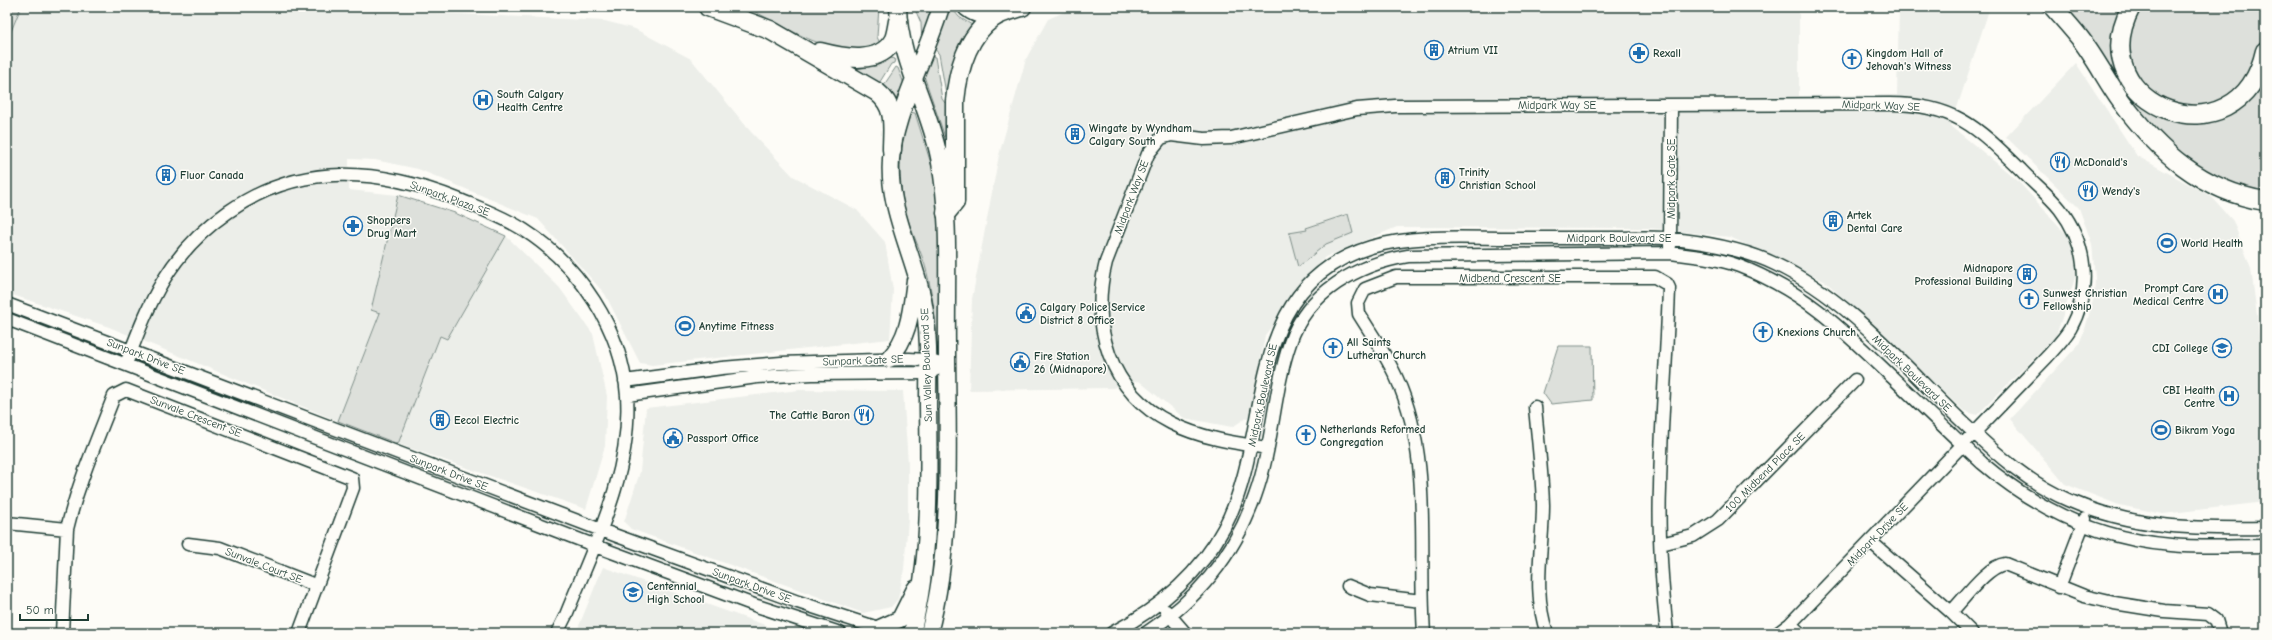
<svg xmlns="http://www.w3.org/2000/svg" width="2272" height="640" viewBox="0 0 2272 640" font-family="'Comic Neue',sans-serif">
<rect width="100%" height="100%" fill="#fdfcf7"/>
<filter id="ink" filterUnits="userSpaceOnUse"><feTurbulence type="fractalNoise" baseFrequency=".025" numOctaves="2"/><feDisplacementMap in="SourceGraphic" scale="8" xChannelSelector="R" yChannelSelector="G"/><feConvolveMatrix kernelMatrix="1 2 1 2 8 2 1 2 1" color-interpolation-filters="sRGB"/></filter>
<g filter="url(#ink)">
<path fill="#eceee9" d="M1076 7H1799V96L1897 95 1899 7H1990L1951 126 2016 179 2069 237 2078 269 2056 336 1977 415 1964 411 1826 282 1730 237 1648 228 1397 227 1325 257 1265 335 1251 415 1232 427 1184 418 1139 381 1112 388 969 390 972 299 999 155 1026 59 1048 19Z
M354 9 605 21 635 29 691 59 751 132 793 176 857 210 885 242 893 290 890 339 652 365 640 363 605 294 538 219 418 169 375 160 349 159V190L398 195 371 309 380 313 338 421 109 327 7 293V41L20 10Z
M2076 63 2137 156 2212 197 2233 221 2251 268 2257 316 2265 404V502L2163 514 2119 505 2065 484 2010 419 2079 344 2085 329 2094 297 2095 278 2092 244 2079 208 2006 137Z
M506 236 559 287 593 334 607 396 605 446 586 509 398 444 440 336 447 339Z
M799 390 903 391 908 463V520L904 569 898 599 891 607 863 613 631 529 624 522 640 472 646 408Z
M603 567 765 625 788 633H576Z"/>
<path fill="#dde0db" stroke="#7e8e88" d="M7 7H21L7 41Z
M745 7H879L877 37 880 43C845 69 779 22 745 7Z
M914 7 931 8 922 44 921 23Z
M951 7 959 17 972 25V29L947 99 939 54 933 47 946 8Z
M2060 7H2128L2120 62 2169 118 2188 124 2265 68V192C2245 188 2225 183 2207 172 2146 136 2102 63 2060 7Z
M2140 7H2265L2258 58 2235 94 2205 107 2178 106 2155 95 2140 79 2133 67 2129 39Z
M930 56 935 57 942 99 945 103 949 104 951 139 946 140 924 76Z
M891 58 895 59 894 63 891 64 878 85 855 69 876 66Z
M896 67 898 68 906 89 896 104 882 88Z
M910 112 915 113 933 170 939 207 941 334H936C935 313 932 293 927 273 922 251 910 231 905 209 897 177 899 143 910 112Z
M398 195 455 213 506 236 447 339 440 336 398 444 338 421 380 313 371 310Z
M1348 214 1353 233 1326 244 1298 267 1289 233 1307 230 1306 228Z
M1558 346H1592L1593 400 1551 404 1543 393Z"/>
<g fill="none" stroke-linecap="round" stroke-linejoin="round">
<g stroke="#1f3d34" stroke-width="15">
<path id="minor" d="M1670 246 1671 105
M7 304 617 536 798 602 893 633
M7 319 609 551 757 606 840 633
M126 364C150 300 169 253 228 212 302 160 381 169 460 200 482 209 504 217 524 230 579 265 622 329 627 396 632 473 594 545 566 615L557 633
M625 381 722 368 781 363 909 359 927 360 947 366
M627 395 757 377 812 374 927 373 935 370
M1535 407C1538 440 1542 472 1543 505 1543 548 1532 591 1547 633
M1267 448C1235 443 1200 438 1171 423 1109 392 1090 325 1106 262L1148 154 1161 138 1171 135 1204 139 1231 138 1357 109 1395 106 1890 104C1954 104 1977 127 2021 170 2033 183 2049 195 2060 209 2087 244 2092 289 2070 329 2064 339 2055 348 2047 357L1790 624 1778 633
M7 523 67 529
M1870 541 1951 612 1972 633
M188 544 220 548 315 585
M1661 544 1693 536 1718 520 1855 380
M1348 586 1370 595 1422 601
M2059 587 2085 519
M1166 611 1185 633
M1951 612C1964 599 1987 566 2005 564L2084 596 2114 603 2164 611 2208 614 2216 620 2220 633
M1790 624 1800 633
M62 633 67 529C78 483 97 440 114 396L126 390 352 478 353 488 299 633
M1112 633C1158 609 1199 575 1224 528 1275 432 1239 287 1371 247 1415 234 1466 238 1511 238 1546 238 1581 238 1615 238 1637 238 1660 236 1682 240 1714 244 1746 250 1775 264 1851 300 1907 370 1967 426 1997 455 2029 483 2068 500 2134 529 2195 529 2265 528
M1146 633C1197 600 1235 554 1255 496 1273 447 1273 392 1290 343 1307 292 1358 264 1408 256L1670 253C1693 256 1718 258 1739 266 1804 291 1841 328 1890 375 1920 404 1951 434 1982 463 2036 509 2100 539 2171 545 2202 548 2234 546 2265 546
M1424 633C1418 548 1433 460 1397 379 1387 356 1372 335 1359 314L1358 303 1365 289 1396 277H1655L1667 284 1669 288C1667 355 1661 421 1660 488 1658 536 1662 585 1667 633"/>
</g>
<g stroke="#1f3d34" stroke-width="19">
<path id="major" d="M898 7C899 59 929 106 939 157 951 218 946 282 947 345 947 441 954 539 929 633
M889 359C910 336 911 310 915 280
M880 628 900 619 915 589
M912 633C931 559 929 482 928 406 928 372 930 334 923 300 913 251 884 202 892 150 900 103 927 53 941 7"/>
</g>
<g stroke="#1f3d34" stroke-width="21">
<path id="highway" d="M708 7 770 30 877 92C897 108 892 127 892 150
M967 7C978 16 989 16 1002 13
M2053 7C2062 17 2071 27 2079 37 2095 57 2106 80 2121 101 2158 151 2202 191 2265 201
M2131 7C2078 107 2239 167 2265 51
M820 52C843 58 880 66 894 39 896 34 897 27 898 21
M946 213 955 202V101C958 71 966 37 993 18 1001 12 1012 10 1022 7"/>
</g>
<use href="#minor" stroke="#fdfcf7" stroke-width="12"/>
<use href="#major" stroke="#fdfcf7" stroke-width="16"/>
<use href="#highway" stroke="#fdfcf7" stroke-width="18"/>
</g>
</g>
<defs>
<g id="building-ring" transform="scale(1)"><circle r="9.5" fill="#fdfcf7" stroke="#1f6fb2" stroke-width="1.5"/><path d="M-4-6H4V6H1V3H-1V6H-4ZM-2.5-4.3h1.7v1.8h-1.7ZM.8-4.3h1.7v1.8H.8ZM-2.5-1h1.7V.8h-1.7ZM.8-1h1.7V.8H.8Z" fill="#1f6fb2"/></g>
<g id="pharmacy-ring" transform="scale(1)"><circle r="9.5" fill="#fdfcf7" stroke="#1f6fb2" stroke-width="1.5"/><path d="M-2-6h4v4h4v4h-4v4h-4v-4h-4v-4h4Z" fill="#1f6fb2"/></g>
<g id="church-ring" transform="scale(1)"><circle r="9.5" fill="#fdfcf7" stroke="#1f6fb2" stroke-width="1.5"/><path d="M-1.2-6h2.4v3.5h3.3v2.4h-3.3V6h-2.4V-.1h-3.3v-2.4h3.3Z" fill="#1f6fb2"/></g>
<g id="hospital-ring" transform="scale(1)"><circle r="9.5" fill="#fdfcf7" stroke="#1f6fb2" stroke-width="1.5"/><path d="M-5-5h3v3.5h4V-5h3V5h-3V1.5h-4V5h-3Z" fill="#1f6fb2"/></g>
<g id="restaurant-ring" transform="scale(1)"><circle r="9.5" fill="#fdfcf7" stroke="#1f6fb2" stroke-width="1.5"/><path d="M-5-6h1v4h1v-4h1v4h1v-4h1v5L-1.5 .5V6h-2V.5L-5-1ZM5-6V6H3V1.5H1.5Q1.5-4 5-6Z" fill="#1f6fb2"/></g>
<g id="stadium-ring" transform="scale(1)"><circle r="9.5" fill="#fdfcf7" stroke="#1f6fb2" stroke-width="1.5"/><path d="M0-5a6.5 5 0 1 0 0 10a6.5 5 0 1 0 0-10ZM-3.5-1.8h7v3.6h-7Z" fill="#1f6fb2"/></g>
<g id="civic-ring" transform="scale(1)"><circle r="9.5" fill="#fdfcf7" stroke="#1f6fb2" stroke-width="1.5"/><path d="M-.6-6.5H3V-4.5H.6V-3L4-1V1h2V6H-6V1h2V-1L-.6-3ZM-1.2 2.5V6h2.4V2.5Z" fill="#1f6fb2"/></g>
<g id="university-ring" transform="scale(1)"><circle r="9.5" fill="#fdfcf7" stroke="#1f6fb2" stroke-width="1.5"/><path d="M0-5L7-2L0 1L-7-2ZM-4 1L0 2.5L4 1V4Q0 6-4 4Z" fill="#1f6fb2"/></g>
<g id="school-ring" transform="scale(1)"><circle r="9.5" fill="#fdfcf7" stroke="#1f6fb2" stroke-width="1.5"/><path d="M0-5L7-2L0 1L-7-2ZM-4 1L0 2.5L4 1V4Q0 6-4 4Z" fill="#1f6fb2"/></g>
</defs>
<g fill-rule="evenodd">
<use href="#building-ring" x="1434" y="50"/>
<use href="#pharmacy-ring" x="1639" y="53"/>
<use href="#church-ring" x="1852" y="59"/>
<use href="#hospital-ring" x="483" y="100"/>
<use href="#building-ring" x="1075" y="134"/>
<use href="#restaurant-ring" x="2060" y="162"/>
<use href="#building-ring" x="166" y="175"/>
<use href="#building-ring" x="1445" y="178"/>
<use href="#restaurant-ring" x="2088" y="191"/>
<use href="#building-ring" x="1833" y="221"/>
<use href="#pharmacy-ring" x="353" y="226"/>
<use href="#stadium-ring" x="2167" y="243"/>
<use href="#building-ring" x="2027" y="274"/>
<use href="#hospital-ring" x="2218" y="294"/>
<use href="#church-ring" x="2029" y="299"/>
<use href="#civic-ring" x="1026" y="313"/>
<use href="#stadium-ring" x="685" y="326"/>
<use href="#church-ring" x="1763" y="332"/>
<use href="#church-ring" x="1333" y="348"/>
<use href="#university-ring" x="2222" y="348"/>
<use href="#civic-ring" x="1020" y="362"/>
<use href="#hospital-ring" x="2229" y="396"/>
<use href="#restaurant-ring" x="864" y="415"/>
<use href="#building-ring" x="440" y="420"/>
<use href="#stadium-ring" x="2161" y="430"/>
<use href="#church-ring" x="1306" y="435"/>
<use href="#civic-ring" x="673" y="438"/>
<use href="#school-ring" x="633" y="592"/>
</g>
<g text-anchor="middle" stroke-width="3" stroke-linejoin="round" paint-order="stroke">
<g font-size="11" font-weight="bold" fill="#1f3d34" stroke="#fdfcf7" text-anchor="start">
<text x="1448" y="54">Atrium VII</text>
<text x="1653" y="57">Rexall</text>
<text x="1866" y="57">Kingdom Hall of<tspan x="1866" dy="13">Jehovah's Witness</tspan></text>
<text x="497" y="98">South Calgary<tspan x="497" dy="13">Health Centre</tspan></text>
<text x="1089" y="132">Wingate by Wyndham<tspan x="1089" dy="13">Calgary South</tspan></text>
<text x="2074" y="166">McDonald's</text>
<text x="1459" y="176">Trinity<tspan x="1459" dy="13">Christian School</tspan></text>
<text x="180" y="179">Fluor Canada</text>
<text x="2102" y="195">Wendy's</text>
<text x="1847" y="219">Artek<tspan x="1847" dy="13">Dental Care</tspan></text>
<text x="367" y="224">Shoppers<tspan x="367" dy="13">Drug Mart</tspan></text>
<text x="2181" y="247">World Health</text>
<text x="2013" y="272" text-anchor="end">Midnapore<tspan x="2013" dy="13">Professional Building</tspan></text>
<text x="2204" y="292" text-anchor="end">Prompt Care<tspan x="2204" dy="13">Medical Centre</tspan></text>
<text x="2043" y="297">Sunwest Christian<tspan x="2043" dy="13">Fellowship</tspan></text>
<text x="1040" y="311">Calgary Police Service<tspan x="1040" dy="13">District 8 Office</tspan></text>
<text x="699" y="330">Anytime Fitness</text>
<text x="1777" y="336">Knexions Church</text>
<text x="1347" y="346">All Saints<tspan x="1347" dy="13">Lutheran Church</tspan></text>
<text x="2208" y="352" text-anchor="end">CDI College</text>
<text x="1034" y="360">Fire Station<tspan x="1034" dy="13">26 (Midnapore)</tspan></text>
<text x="2215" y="394" text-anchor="end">CBI Health<tspan x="2215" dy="13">Centre</tspan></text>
<text x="850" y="419" text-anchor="end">The Cattle Baron</text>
<text x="454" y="424">Eecol Electric</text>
<text x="1320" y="433">Netherlands Reformed<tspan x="1320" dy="13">Congregation</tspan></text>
<text x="2175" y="434">Bikram Yoga</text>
<text x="687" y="442">Passport Office</text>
<text x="647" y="590">Centennial<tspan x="647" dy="13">High School</tspan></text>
</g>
<g font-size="11" fill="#1f3d34" stroke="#fdfcf7">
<text x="1557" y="109">Midpark Way SE</text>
<text transform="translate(1881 105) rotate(2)" y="4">Midpark Way SE</text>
<text transform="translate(1671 179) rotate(-90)" y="4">Midpark Gate SE</text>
<text transform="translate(1131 197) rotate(-69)" y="4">Midpark Way SE</text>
<text transform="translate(450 198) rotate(20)" y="4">Sunpark Plaza SE</text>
<text x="1619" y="242">Midpark Boulevard SE</text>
<text x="1510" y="282">Midbend Crescent SE</text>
<text transform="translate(146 356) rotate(21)" y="4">Sunpark Drive SE</text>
<text transform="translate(863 360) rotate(-2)" y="4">Sunpark Gate SE</text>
<text transform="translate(926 365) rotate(-92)" y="4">Sun Valley Boulevard SE</text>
<text transform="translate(1912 373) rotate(44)" y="4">Midpark Boulevard SE</text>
<text transform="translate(1262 395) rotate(-78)" y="4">Midpark Boulevard SE</text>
<text transform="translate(196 416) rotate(21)" y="4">Sunvale Crescent SE</text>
<text transform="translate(449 472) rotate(21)" y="4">Sunpark Drive SE</text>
<text transform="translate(1765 472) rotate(-45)" y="4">100 Midbend Place SE</text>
<text transform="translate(1877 534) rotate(-46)" y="4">Midpark Drive SE</text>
<text transform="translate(264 565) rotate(21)" y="4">Sunvale Court SE</text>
<text transform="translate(752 585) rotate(20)" y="4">Sunpark Drive SE</text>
</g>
</g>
<rect width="2272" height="640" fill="none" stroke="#fdfcf7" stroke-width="24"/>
<rect x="12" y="12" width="2248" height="616" fill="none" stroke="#1f3d34" stroke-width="1.5" filter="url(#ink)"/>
<path d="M20 614v6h68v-6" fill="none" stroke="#1f3d34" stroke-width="2"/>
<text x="26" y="614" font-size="12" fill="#1f3d34" stroke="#fdfcf7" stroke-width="3" paint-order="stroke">50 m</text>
</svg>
